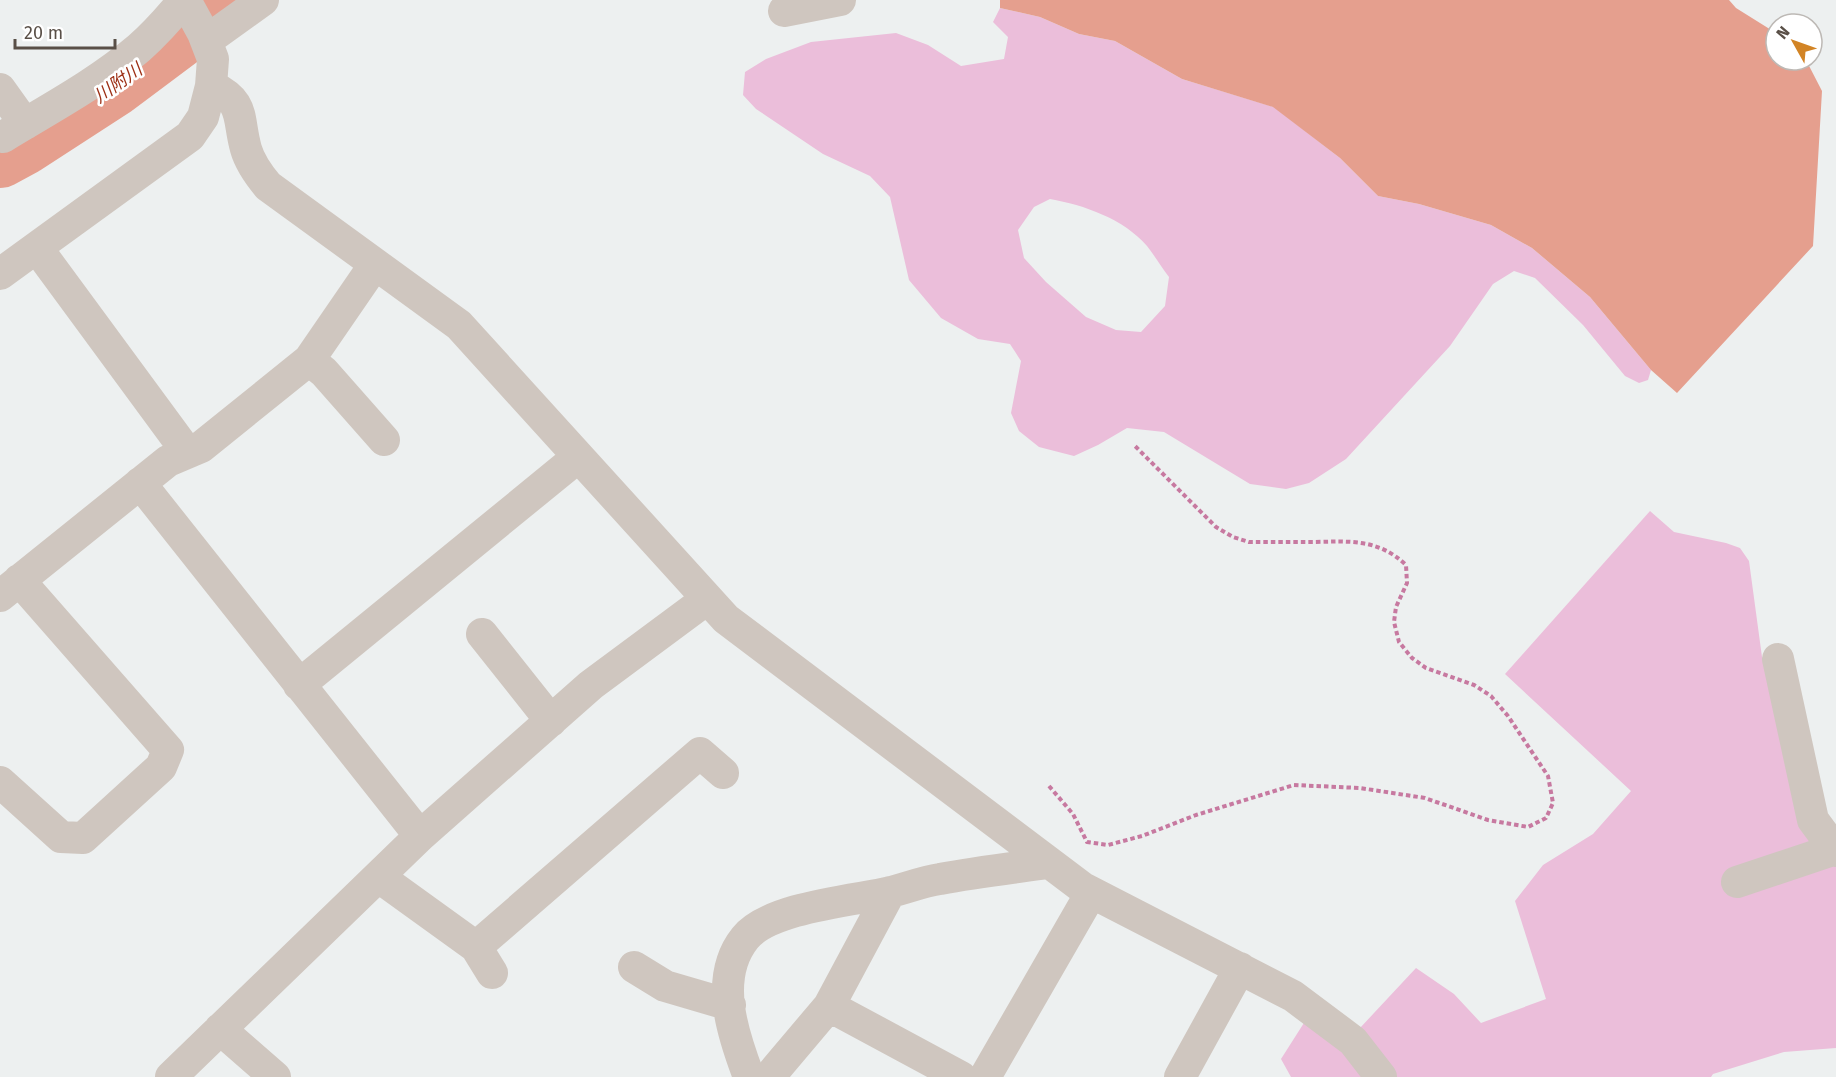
<svg xmlns="http://www.w3.org/2000/svg" width="1836" height="1077" viewBox="0 0 1836 1077" font-family="'Fira Sans','Noto Sans JP',sans-serif">
<rect width="100%" height="100%" fill="#edf0f0"/>
<path fill="#ebbeda" fill-rule="evenodd" d="M1000 8 1040 17 1079 34 1115 41 1182 79 1274 107 1340 158 1378 196 1419 204 1491 225 1532 248 1590 297 1651 370 1648 380 1639 383 1625 376 1583 325 1535 278 1514 271 1493 284 1450 346 1346 459 1309 483 1286 489 1250 484 1164 432 1127 428 1098 445 1074 456 1039 447 1019 431 1011 413 1021 361 1010 344 978 339 941 318 909 280 890 197 870 176 823 154 756 109 743 95 745 72 766 59 811 42 896 33 928 45 961 66 1004 59 1008 37 993 22ZM1050 199C1084 205 1124 219 1147 246 1155 256 1161 267 1169 277L1165 306 1141 332 1116 330 1086 317 1046 282 1024 258 1018 230 1034 207Z
M1650 511 1674 532 1726 543 1740 548 1749 561 1762 657 1790 681 1819 820 1836 834V1048L1784 1052 1713 1074 1711 1077H1291L1281 1059 1309 1015 1346 1043 1416 968 1454 994 1481 1023 1546 999 1515 901 1543 865 1593 834 1631 791 1505 674Z"/>
<path fill="#e59f8e" d="M1000 0H1729L1736 8 1776 33V60H1806L1822 91 1813 246 1677 393 1651 370 1590 297 1532 248 1491 225 1419 204 1378 196 1340 158 1273 107 1182 79 1115 41 1079 34 1040 17 1000 8Z"/>
<g fill="none" stroke-linecap="round" stroke-linejoin="round">
<path stroke="#e59f8e" stroke-width="60" d="M0 158 24 145 115 86 230 0"/>
<path stroke="#c779a0" stroke-width="4" stroke-dasharray="4.5 3" stroke-linecap="butt" d="M1049 786 1073 814 1087 842 1108 845 1142 836 1196 815 1294 785 1360 788 1425 798 1488 820 1528 827 1546 818 1553 803 1548 776 1508 716 1491 696 1474 685 1426 668 1412 658 1399 642 1394 622 1396 607 1407 583 1406 565C1379 539 1350 541 1315 542 1293 542 1271 542 1249 542L1233 537 1216 527 1135 446"/>
<path stroke="#cfc6bf" stroke-width="32" d="M784 11 840 0
M206 41 263 0
M211 86C246 102 237 117 246 149 250 163 258 174 268 186L459 325 726 619 1083 888 1293 996 1353 1041 1381 1077
M0 89 25 124
M3 137C49 109 98 83 139 48 156 33 170 17 184 0
M37 248 187 452
M0 274 190 136 203 117 211 86 213 59 203 33 185 0
M309 360 324 372 384 440
M140 483 420 836
M0 596 168 461 201 447 309 360 375 264
M482 634 551 721
M1778 659 1813 820 1836 851
M299 685 578 457
M0 782 61 837 83 838 161 767 168 750 19 580
M379 877 476 947 492 973
M1737 882 1836 849
M476 947 700 753 723 773
M634 967 665 986 730 1005
M829 1006 961 1077
M220 1029 275 1077
M171 1077 420 836 591 685 707 599
M749 1077C733 1035 713 978 745 938 768 909 846 901 882 894 902 890 920 882 940 879 976 872 1012 868 1048 863
M769 1077 829 1006 890 892
M985 1077 1091 893
M1180 1077 1240 968"/>
</g>
<g text-anchor="middle" stroke-width="5" stroke-linejoin="round" paint-order="stroke">
<g font-size="18" font-style="italic" fill="#9d3016" stroke="#fff">
<text transform="translate(118 83) rotate(-35)" y="6">川附川</text>
</g>
</g>
<g transform="translate(1794 42) rotate(310)"><circle r="28" fill="#ffffff" stroke="#bdb9b5" stroke-width="1.5"/>
<path d="M0-4.5L10 22L0 15L-10 22Z" fill="#d28425"/>
<text y="-9" font-size="16" font-weight="bold" text-anchor="middle" fill="#594f47">N</text>
</g>
<path d="M15 39v9h100v-9" fill="none" stroke="#594f47" stroke-width="3"/>
<text x="24" y="39" font-size="18" fill="#594f47" stroke="#ffffff" stroke-width="4.5" paint-order="stroke">20 m</text>
</svg>
